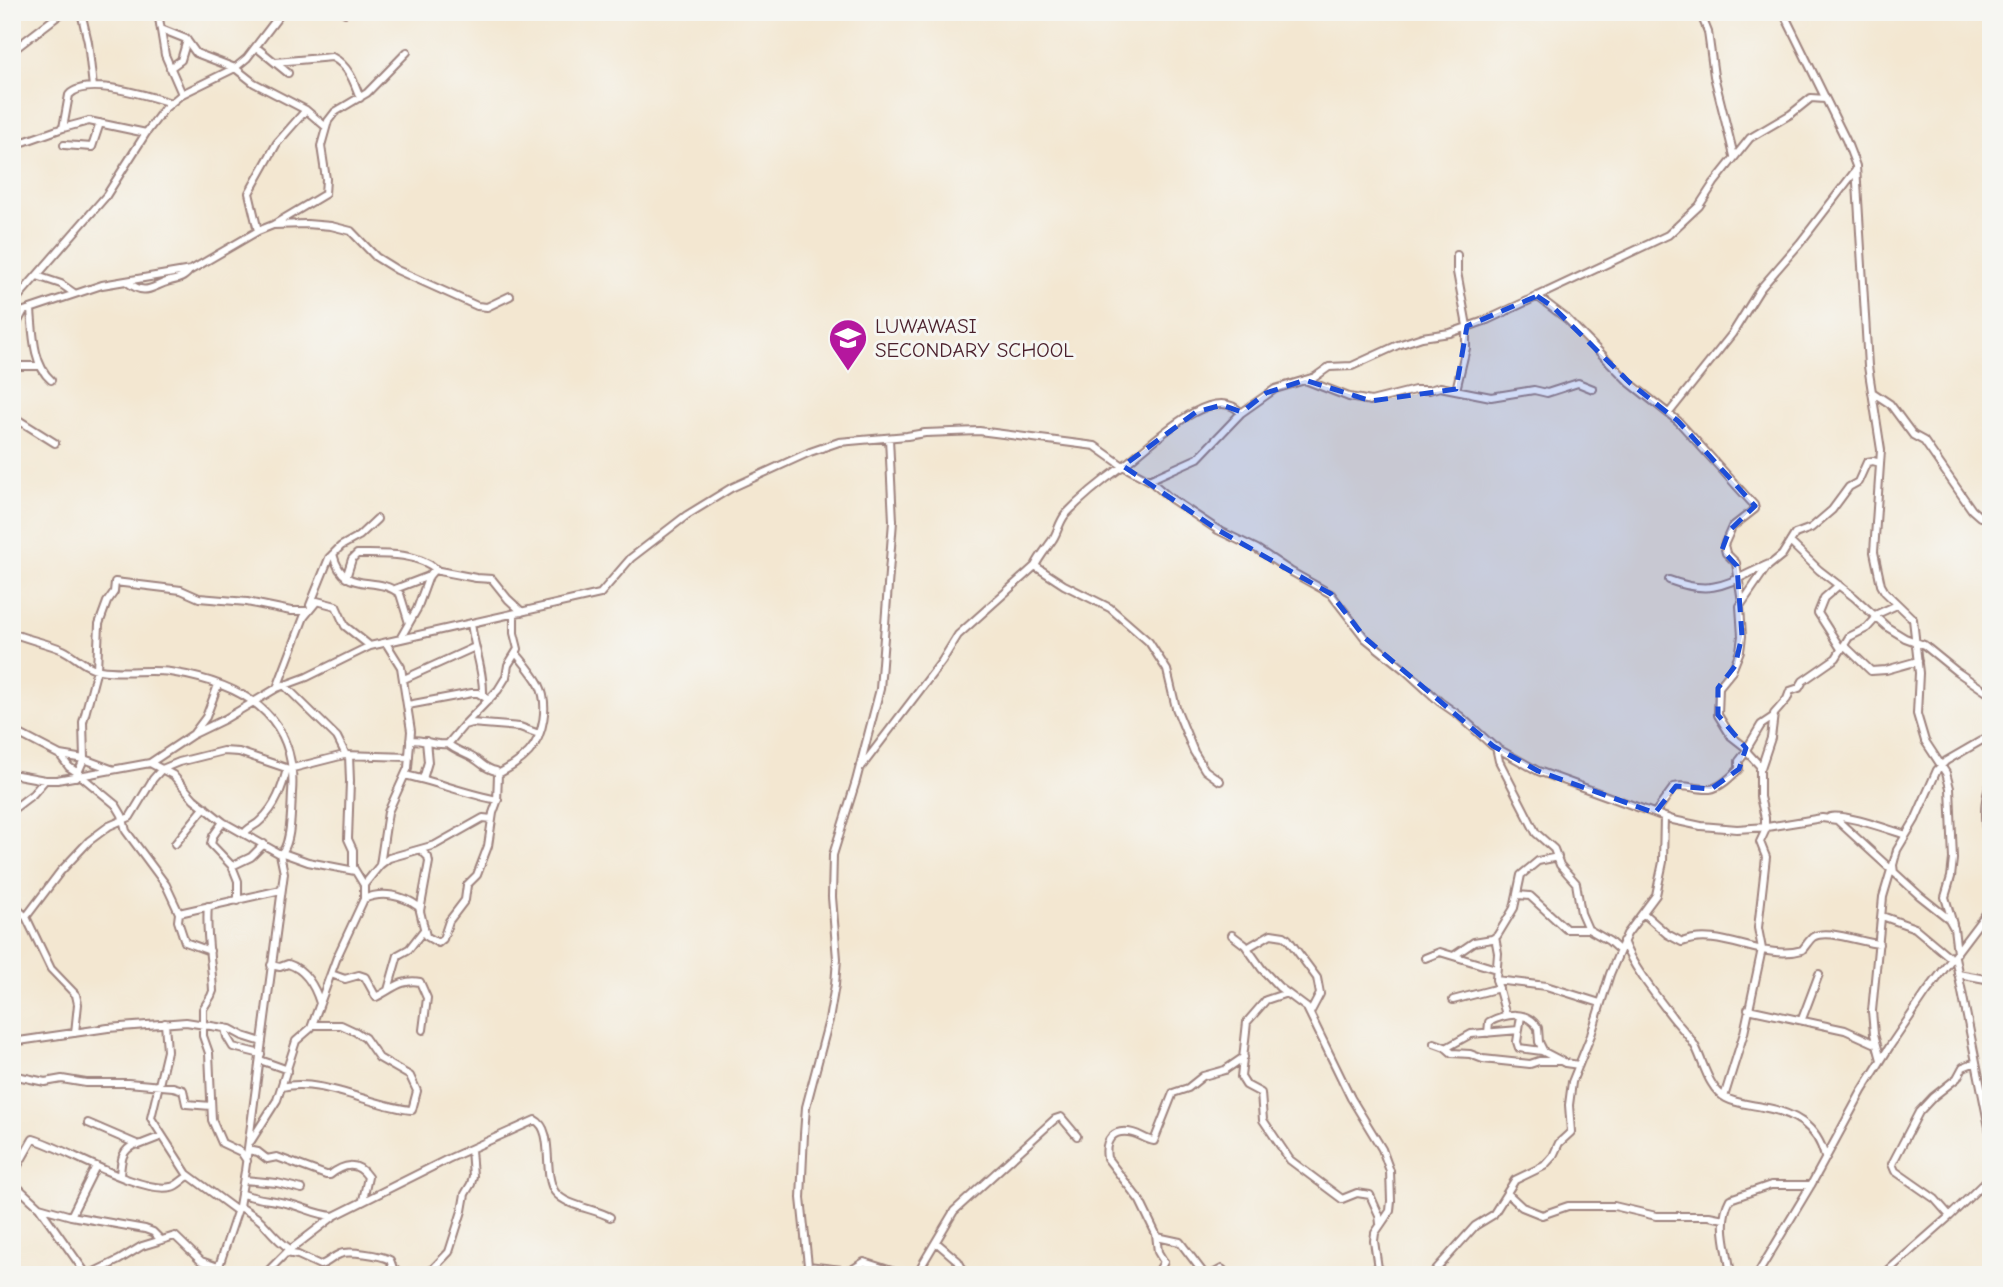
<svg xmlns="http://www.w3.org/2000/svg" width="2003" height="1287" viewBox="0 0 2003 1287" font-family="'Comic Neue',sans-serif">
<rect width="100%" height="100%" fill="#f6f6f2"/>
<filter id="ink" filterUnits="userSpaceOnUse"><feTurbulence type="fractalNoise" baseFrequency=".0143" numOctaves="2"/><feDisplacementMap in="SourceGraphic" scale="14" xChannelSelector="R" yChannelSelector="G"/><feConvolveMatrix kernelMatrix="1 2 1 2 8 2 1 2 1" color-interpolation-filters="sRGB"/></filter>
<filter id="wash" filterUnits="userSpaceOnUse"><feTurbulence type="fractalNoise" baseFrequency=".00686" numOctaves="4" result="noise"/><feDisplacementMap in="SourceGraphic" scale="28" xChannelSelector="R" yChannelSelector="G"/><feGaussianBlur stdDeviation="1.57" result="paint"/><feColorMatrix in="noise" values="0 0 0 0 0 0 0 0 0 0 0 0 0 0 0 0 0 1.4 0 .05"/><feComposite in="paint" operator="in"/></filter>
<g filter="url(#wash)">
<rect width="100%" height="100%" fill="#f3e7d1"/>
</g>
<g filter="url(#ink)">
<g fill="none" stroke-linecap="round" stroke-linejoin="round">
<g stroke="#9e837e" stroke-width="10">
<path id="minor" d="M81 12 88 42 93 87
M158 12 165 55 182 94
M1700 12 1708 32 1714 76 1734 156
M1783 12 1846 140 1856 166 1868 366 1881 450 1874 552 1881 585 1885 592 1913 619 1919 673 1917 714 1925 741 1946 773 1950 788 1953 859 1951 877 1945 897 1953 924
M345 13V12
M161 29 186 39 196 53 235 68 254 83 306 110 326 127
M256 47 288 73
M12 51 63 12
M276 62 332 57C348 65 354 81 360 98
M170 68 181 60 187 40
M63 128 89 121 146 133
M64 145 92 147 100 123
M12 146 63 128 69 95C86 76 149 96 171 103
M273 225 325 194 326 179 321 146 328 121 335 112 367 93 407 52
M258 231 249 193 277 143 306 110
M1457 255V272L1467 326
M37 276 61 284 74 293
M127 282C147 297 151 286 170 281 179 279 184 278 190 270
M1537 296 1567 319 1630 383 1678 421 1754 505 1755 509 1732 527 1724 545 1726 553 1736 563 1742 602
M12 304 106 196 146 133 164 109 182 94 235 68 247 58 282 12
M31 310C33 332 33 365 51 380
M12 315 102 285 191 270 258 231 273 225 307 224 331 226 351 231 376 257 397 270 477 306 487 307 510 296
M12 333 23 312
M12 366H40
M1305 380 1349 397 1371 401 1415 390H1429L1440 387 1491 397 1534 390 1547 393 1578 383 1593 389
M1456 390 1466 348V328
M1872 392 1890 404 1913 435 1924 441 1972 510 1980 517 1991 518
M1669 413 1732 334 1760 289 1800 243 1856 170
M12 416 55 443
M1149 480 1198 458 1241 413 1275 389 1315 377 1329 367 1352 366 1398 345 1422 337 1450 333 1487 320 1668 235 1699 206 1714 183 1750 138 1791 114 1811 98 1825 99
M1790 542 1819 570 1854 597 1887 627 1905 638 1924 645 1956 671 1991 695
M333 554C344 597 374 573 400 594L409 623
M1035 566C1040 556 1047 548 1053 539 1058 531 1059 523 1065 515 1083 496 1102 481 1123 466 1145 451 1212 379 1241 413
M346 578 352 559 357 554C383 554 417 552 437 570
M1669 580C1715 597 1728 582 1769 564
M1839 585 1824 598 1818 613 1841 649
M395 589 429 576
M310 605 329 558 341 546 359 536 377 519
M1875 615 1897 605
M471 623C474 648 484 671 483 695
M12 633C29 640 47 643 63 650 77 657 84 667 100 670 123 674 147 669 170 672 240 683 298 713 292 793 291 808 292 846 280 854
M400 639 417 609 429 576 434 570 476 578 492 579 508 599 522 612
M1844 645 1871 671 1886 670 1918 661
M404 679 475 647
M284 685 337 737 346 755
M277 688 304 617 317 601 336 606 345 626 370 646
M408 705 472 693H478L489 700
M465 724 498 690 506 677 508 665 518 649 514 633V614
M12 730 60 755 84 759 111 769
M194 733 206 717 218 685
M410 740C424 739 434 746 448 744L464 725 471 723 520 727 539 734
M1496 747 1499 761 1536 833 1554 849 1560 865 1576 883 1581 913 1588 929 1609 941 1619 950
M1746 750 1761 725 1773 717
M60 755 69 767 78 773
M150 763 192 735 225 719 277 688 307 677 370 646 600 594 631 558 687 515 731 488 810 452 839 442 907 436 925 433 979 431 1095 446 1123 466 1149 480 1170 498 1218 530 1257 549 1290 571 1331 594 1365 638 1406 671 1440 702 1460 716 1493 746 1538 771 1673 820 1701 826 1737 829 1767 827 1822 818 1837 820 1920 896 1949 919 1954 928 1957 953
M862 766 942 661 958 635 1035 566 1064 585 1110 608 1149 642 1167 670 1176 708 1194 752 1205 770 1220 781
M1761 768 1771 738 1774 714 1787 699 1790 691 1799 688 1803 681 1836 658 1849 637 1867 628 1877 617
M12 774 45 780H57L150 763 173 775 194 799 223 822 280 854 284 873 245 1171 239 1206 216 1275
M498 774C509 768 520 762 529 752 544 735 549 704 539 684 533 673 524 663 516 653
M405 775C437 782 466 794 498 800
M81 776 116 805 122 815 126 831 166 885 179 913
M76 777 84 759 83 722 97 669 99 624 107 602 114 592 115 582 181 590 199 598 247 602 291 611H307
M423 779 428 762 426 741
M1991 783C1982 801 1984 832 1991 850
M12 810 33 794 45 780
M1655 813 1674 787C1686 784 1698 790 1710 789 1720 788 1732 776 1739 769V761L1746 752
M1830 817C1843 813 1890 830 1906 835
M223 822 213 836 211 844 232 866 238 881V901
M1765 827V818L1760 797V766L1748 753 1745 747 1731 736 1718 715 1719 687 1732 671 1740 651 1742 636 1740 606 1766 568 1782 555 1795 534 1811 528 1832 510 1849 487 1858 482 1867 462 1873 461 1880 463
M244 834C249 826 255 827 261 820 276 806 282 788 287 769
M175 844 205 807
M283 853 308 862 355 871
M380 865 388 812 408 768 411 731 401 667 386 643
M232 866 251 857 264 844
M1894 873 1893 865 1897 850 1915 820 1937 770 1946 761 1991 735
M364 885 380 865 389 858 435 845 483 818 492 819
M1518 895 1530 896 1566 929H1588
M364 899C382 891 403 895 419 907L426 936 438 943 443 939 449 921 465 900 467 885 477 875 488 846 493 813 497 802 498 774 496 771C485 769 483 764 475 759 466 753 456 751 448 744
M12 904 26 917 51 969 76 995 78 1004 75 1033
M208 906C205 933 212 963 213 991L211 996 203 1009V1036L209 1053 212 1120 222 1143 241 1152 247 1161
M420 911 429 862 428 857 421 850
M1643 913 1667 934 1682 942C1721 927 1763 962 1802 950 1806 946 1809 940 1813 937 1827 928 1862 943 1879 944
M1882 916 1915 928 1952 959
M26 917 60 872 89 841 109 826 130 817 153 779 162 769 179 762 223 751 239 752 289 769 344 755 409 757
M1232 935 1245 945 1262 969 1279 987 1307 1008 1351 1098 1382 1149 1390 1171 1391 1201 1390 1211 1375 1233 1374 1241 1379 1275
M1495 937 1498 953 1496 979 1506 1015
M1623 941C1632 966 1657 997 1673 1018 1681 1028 1690 1036 1696 1048 1704 1064 1709 1089 1726 1098 1737 1104 1750 1104 1762 1107 1793 1112 1817 1125 1825 1157
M1247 948 1271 934 1284 936 1288 939 1317 978 1320 994 1310 1013
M210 951 185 942 178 921 179 913 281 890
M1455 955 1474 942 1492 939 1497 936 1514 908 1521 875 1538 861 1558 857
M1955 957 1991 1137
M1425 958 1440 952 1496 969
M271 965 280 967 288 964C305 969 315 987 320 1003
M331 974 345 979 359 975 365 977 376 997C391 990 402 978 420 982L427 998 423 1030
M1958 974 1991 980
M1496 980 1546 986 1600 1003
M388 990 398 955 409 949 423 931
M1287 993 1266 1000 1247 1022 1241 1077 1246 1085 1261 1093 1263 1120 1290 1160 1342 1199 1357 1193 1370 1195 1379 1215 1380 1224
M1453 1000 1499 988
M1748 1009 1845 1030 1876 1044
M1521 1016 1517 1042 1519 1048 1542 1051 1565 1063 1579 1065
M1802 1019 1819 974
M165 1023 167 1051 151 1118 187 1174 237 1211
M225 1028 227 1037 233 1047 261 1054
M1488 1033 1489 1022C1505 1014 1527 1009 1538 1028L1539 1042 1544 1052
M12 1042 108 1028 186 1022 230 1029 243 1036 262 1042
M1434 1043 1445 1047 1452 1053 1470 1054 1483 1059 1530 1064 1539 1061H1560
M1446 1048 1471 1034 1519 1030
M260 1060 288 1070
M1881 1060 1874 1034 1872 1011 1883 897 1891 870
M12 1075 45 1082 62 1079 86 1083H128L173 1087 183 1090 186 1104 211 1106
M282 1087C320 1077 374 1107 412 1110L417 1091 410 1076 379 1058 365 1038 356 1032 341 1025H313
M1724 1097 1744 1033 1762 949 1758 928 1766 857 1760 842 1767 827
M88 1123 139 1145 162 1136
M251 1141 277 1100 296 1041 311 1028 337 957 364 899V885L353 867V850L348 839 350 781 349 755
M248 1150 258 1152 267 1159 277 1157 326 1175H330C344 1164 357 1161 368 1177L363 1200
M12 1176 33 1139C65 1148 139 1194 171 1187 178 1186 182 1179 189 1176
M120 1176C121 1161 121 1150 136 1144
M244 1180 277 1183 302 1189
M12 1182 39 1207 87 1275
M241 1193C256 1200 270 1199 285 1203 302 1206 316 1215 334 1216
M1507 1193 1522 1207 1542 1215 1568 1206H1614L1656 1216H1709L1724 1219
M239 1206C246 1211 255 1215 262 1222 271 1232 279 1242 290 1249
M39 1207 71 1216 145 1229 153 1232 161 1240
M71 1216 96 1166
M1950 1216 1935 1199 1895 1171 1892 1164 1919 1112 1933 1097 1957 1078 1963 1067 1976 1062
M1157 1237 1180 1242 1205 1275
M936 1242 958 1261 966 1275
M286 1253 298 1255 320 1265C328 1263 332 1257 340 1254 348 1250 381 1255 390 1260L393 1268 401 1275
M808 1266 850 1271 864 1262 904 1275
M88 1275 119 1260 142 1246 175 1236 201 1261 218 1267
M264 1275 286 1253 334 1216 448 1159 535 1120C555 1130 542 1173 555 1192 567 1207 594 1208 610 1217
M427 1275 449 1252 462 1211 465 1194 471 1184 473 1176 471 1149
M809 1275 801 1198 804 1134 806 1107 829 1020 835 985 837 959 832 897 833 855 856 781 880 689 893 521 889 438
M916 1275 954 1211 1055 1119 1061 1117 1077 1136
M1156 1275 1164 1262 1158 1252 1156 1234 1140 1201 1107 1158C1104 1140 1113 1128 1133 1133 1141 1135 1146 1140 1154 1141L1173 1093 1188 1088 1203 1076 1225 1070 1244 1057
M1211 1275 1222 1269 1228 1275
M1431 1275 1475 1226 1493 1215 1515 1180 1544 1166 1553 1156 1559 1143 1571 1132 1569 1105 1572 1082 1591 1035 1610 974 1627 934 1656 895 1663 862 1664 817
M1731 1275C1728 1249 1717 1223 1730 1199L1771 1185H1811
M1757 1275 1811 1185 1862 1091 1890 1046 1926 993 1991 907
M1883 1275 1950 1216 1991 1176"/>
</g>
<use href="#minor" stroke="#fff" stroke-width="6"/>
</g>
</g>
<path fill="#1d4ed8" fill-opacity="0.2" stroke="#1d4ed8" stroke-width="5" stroke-dasharray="14 9" stroke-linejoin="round" d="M1537 296 1553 307 1630 383 1678 421 1755 506 1729 531 1722 550 1737 566 1742 636 1735 666 1718 688V715L1746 748 1739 769 1711 789 1676 786 1655 813 1538 771 1493 746 1365 638 1331 594 1218 530 1123 466 1196 412 1222 405 1242 412 1266 393 1305 380 1371 401 1456 389 1467 326Z"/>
<defs>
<g id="school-pin" transform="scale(2.0125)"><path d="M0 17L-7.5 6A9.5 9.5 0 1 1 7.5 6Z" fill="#b5179e" stroke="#f6f6f2"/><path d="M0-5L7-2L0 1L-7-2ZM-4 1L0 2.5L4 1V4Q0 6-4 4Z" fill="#fff"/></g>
</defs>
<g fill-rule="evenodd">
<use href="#school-pin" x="848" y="338"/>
</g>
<g text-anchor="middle" stroke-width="6" stroke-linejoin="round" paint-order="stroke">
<g font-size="21" fill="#4a1f2b" stroke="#f6f6f2" text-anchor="start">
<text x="875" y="333">LUWAWASI<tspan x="875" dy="24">SECONDARY SCHOOL</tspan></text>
</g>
</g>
<rect width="2003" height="1287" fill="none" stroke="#f6f6f2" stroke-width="42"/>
</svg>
